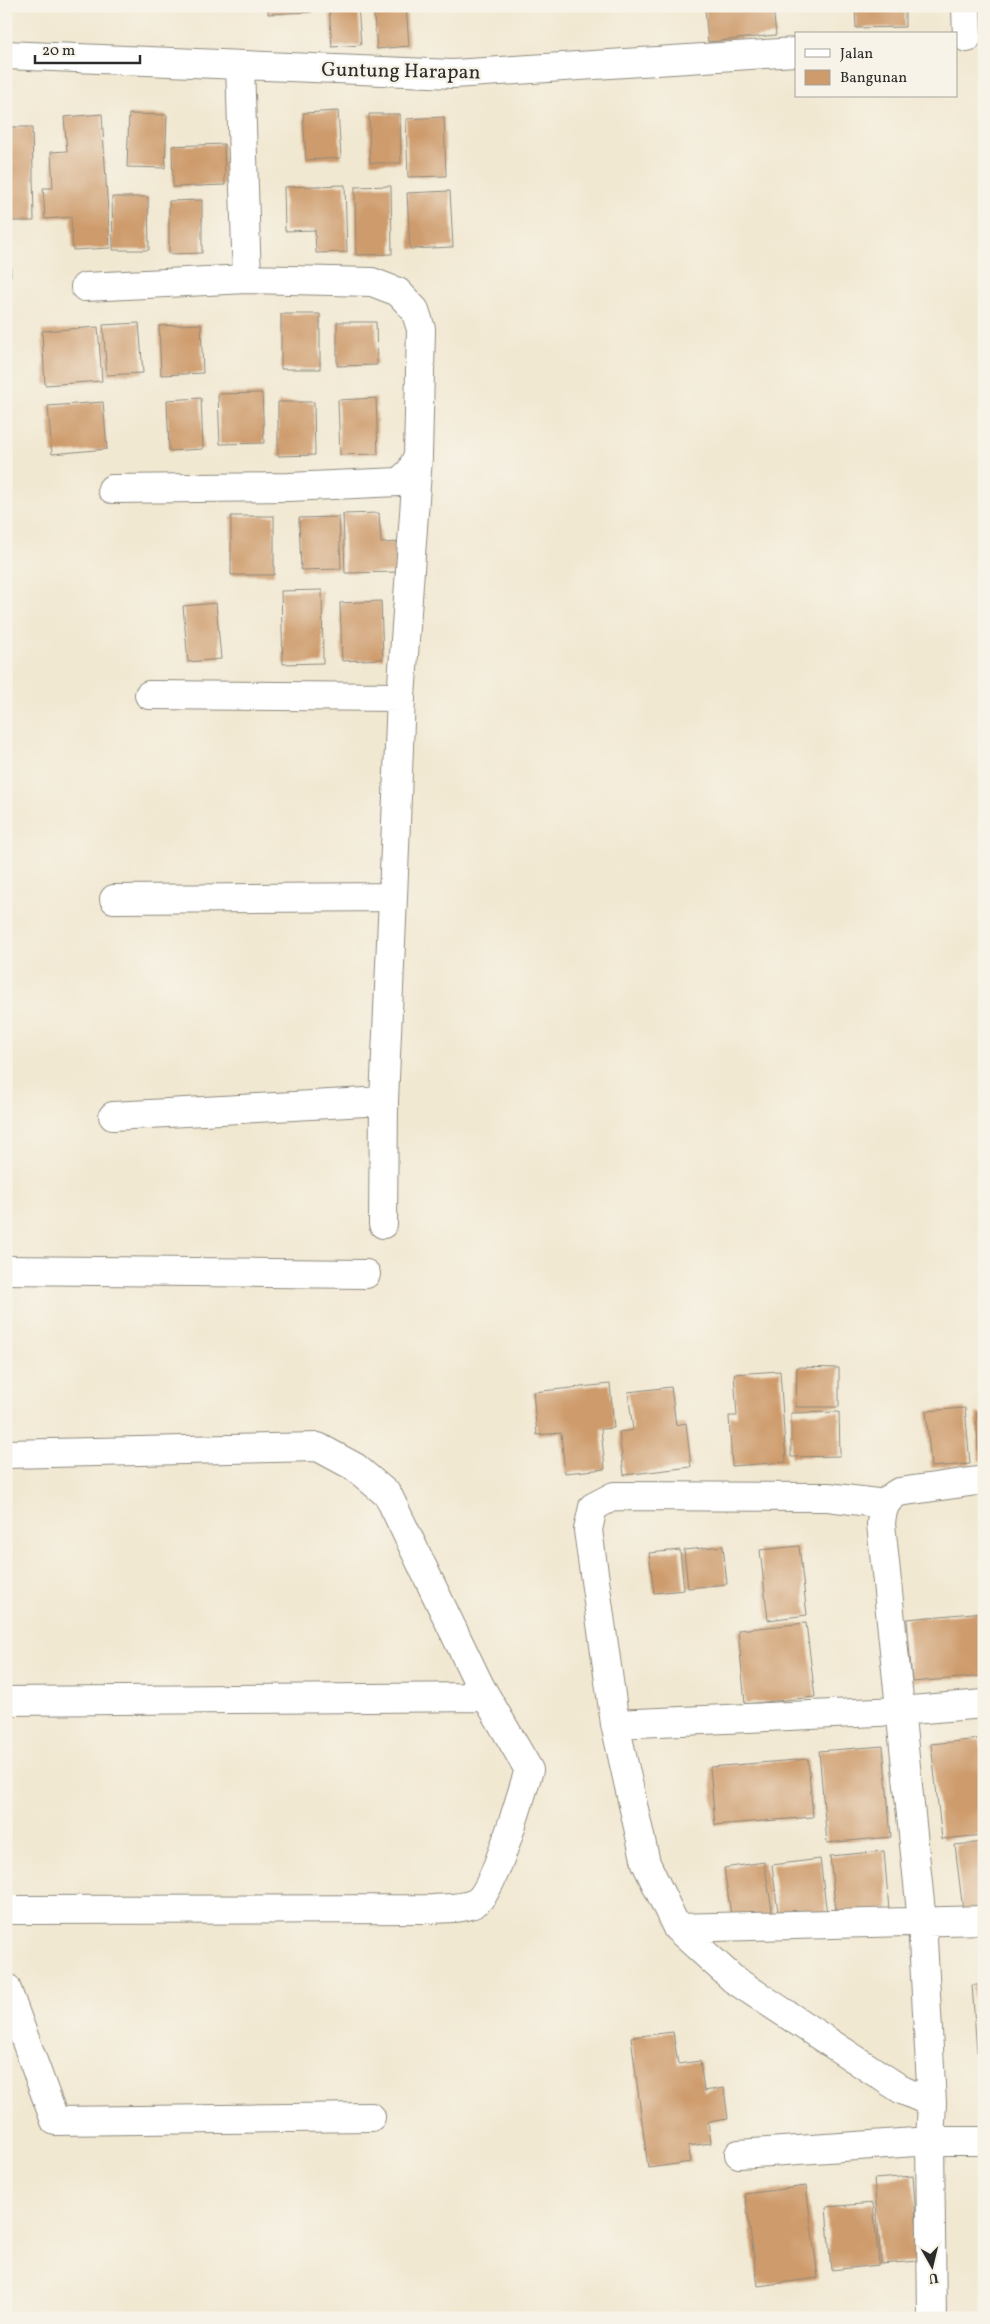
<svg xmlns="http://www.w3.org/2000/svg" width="990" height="2324" viewBox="0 0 990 2324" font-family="Vollkorn,serif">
<rect width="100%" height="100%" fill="#f7f3e8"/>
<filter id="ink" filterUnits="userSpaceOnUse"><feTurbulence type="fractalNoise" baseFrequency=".02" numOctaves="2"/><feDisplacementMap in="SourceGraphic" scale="10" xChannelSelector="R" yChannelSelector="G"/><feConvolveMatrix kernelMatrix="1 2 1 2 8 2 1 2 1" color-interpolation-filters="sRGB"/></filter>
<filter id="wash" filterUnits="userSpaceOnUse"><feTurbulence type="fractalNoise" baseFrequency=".0096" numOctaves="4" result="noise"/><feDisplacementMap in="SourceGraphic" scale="20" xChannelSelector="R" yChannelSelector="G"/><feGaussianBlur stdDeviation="1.12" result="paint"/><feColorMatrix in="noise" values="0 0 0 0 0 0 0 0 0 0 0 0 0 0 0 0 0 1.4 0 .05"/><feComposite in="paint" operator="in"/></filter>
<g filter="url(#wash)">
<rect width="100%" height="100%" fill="#f1e8d1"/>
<g id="blocks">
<path fill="#ce9b6c" d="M268 6H312V12L268 14Z
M329 6H358L361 45 332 47Z
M373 6H406L409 46 377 49Z
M732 6H773L776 35 708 42 705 9Z
M855 6H905V27L856 28Z
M338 111 341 158 306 160 303 113Z
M102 114 110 248 73 250 71 217 45 219 43 188H53L51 152 67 151 64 117Z
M129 114 167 115 165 168 127 167Z
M369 114H400L401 163H370Z
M444 117 446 176 408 177 406 119Z
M6 127H32L34 221H6Z
M224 144 225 185 173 187 172 146Z
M345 185 347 252 316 253 315 230 285 231 284 187Z
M391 186 392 254 356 255 355 187Z
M450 191 453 247 410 249 407 193Z
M112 197H148L149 250H113Z
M202 200V253L169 254V201Z
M9 225 11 276H6V226Z
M281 314H320V369H281Z
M337 322H376L377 365 337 366Z
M139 323 143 373 107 375 103 325Z
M201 324 203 373 161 375 159 326Z
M98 327 102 381 45 385 42 331Z
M262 393 264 443 220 444 218 394Z
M201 398 203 449 169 451 167 400Z
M376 398 378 454 340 455 338 400Z
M103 402 107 449 52 454 48 406Z
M278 402H314L315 455 278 456Z
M379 513 381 543 402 542V572L345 573 343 514Z
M231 516H274V575H231Z
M339 517 341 569 301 570 299 518Z
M322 590 323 663 283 664 281 591Z
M381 601 383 659 342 661 340 603Z
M216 603 221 659 188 662 183 606Z
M797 1367 839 1368V1407H796Z
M780 1371 786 1462 732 1466 729 1416H737L734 1374Z
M610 1384 614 1428 601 1429 605 1469 565 1473 561 1433 537 1435 533 1392Z
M671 1387 676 1425 686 1423 691 1467 624 1475 619 1432 633 1430 628 1392Z
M965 1408 970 1464 931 1467 926 1411Z
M839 1412 840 1456 791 1457V1413Z
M976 1413H984V1461H979Z
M723 1546 727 1584 688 1588 684 1550Z
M799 1546 807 1615 768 1620 760 1550Z
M680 1550 684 1590 654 1593 649 1553Z
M984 1612V1676L912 1682 907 1619Z
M806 1623 815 1697 745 1704 738 1630Z
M980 1739 984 1764V1835L942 1839 931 1744Z
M883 1746 891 1837 827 1843 819 1751Z
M808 1759 813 1817 715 1825 710 1767Z
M984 1842V1909L963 1911 955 1845Z
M884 1851 889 1910 836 1914 830 1856Z
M820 1859 827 1914 779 1920 772 1865Z
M764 1862 773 1916 732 1922 724 1868Z
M972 1985H984V2052H977Z
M673 2032 678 2064 700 2061 704 2091 724 2088 728 2119 708 2122 711 2143 688 2146 691 2162 648 2168 631 2037Z
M913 2176 919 2261 881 2264 874 2179Z
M806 2186 818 2278 758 2286 745 2194Z
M873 2203 879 2265 831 2270 826 2207Z"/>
</g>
</g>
<g filter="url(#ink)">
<use href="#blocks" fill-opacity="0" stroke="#8e8a7e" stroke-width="1"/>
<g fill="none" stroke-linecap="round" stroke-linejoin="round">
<g stroke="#8e8a7e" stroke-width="30">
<path id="minor" d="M966 6 967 38
M6 55 453 74 796 52
M85 287 247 279 240 65
M112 489 289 487 399 482 411 471 418 455 421 329 415 310 398 292 372 282 247 279
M149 695 401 697 418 457
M114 899 393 897 401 697
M113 1116 384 1101 393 897
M383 1224 384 1101
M6 1270 366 1274
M6 1454 318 1447 355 1467 388 1495 480 1686 529 1770C521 1794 494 1893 475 1903 463 1909 446 1908 433 1909L6 1910
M885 1504 828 1497 614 1496 593 1507 588 1530 615 1724 646 1863 677 1928 733 1979 902 2090 932 2103
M6 1701 486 1697
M615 1724 899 1711 984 1704
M677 1928 984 1920
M6 1987 55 2121 371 2117
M739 2154 930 2141 932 2103 922 1922 881 1524C882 1510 885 1499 899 1492L984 1480
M932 2318 930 2141H984"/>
</g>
<use href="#minor" stroke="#fff" stroke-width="28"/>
</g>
</g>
<g text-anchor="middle" stroke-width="5" stroke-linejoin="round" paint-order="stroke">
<g font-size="20" fill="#2b2b2b" stroke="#f7f3e8">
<text transform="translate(401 70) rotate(1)" y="7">Guntung Harapan</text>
</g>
</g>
<rect width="990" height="2324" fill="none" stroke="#f7f3e8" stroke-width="25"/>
<rect x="795" y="32" width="162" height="65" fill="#f7f3e8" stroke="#a5a39c"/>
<rect x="805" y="49" width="25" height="8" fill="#ffffff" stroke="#a5a39c"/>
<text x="840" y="58" font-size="15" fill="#2b2b2b">Jalan</text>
<rect x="805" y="70" width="25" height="15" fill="#ce9b6c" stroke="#a5a39c"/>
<text x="840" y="82" font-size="15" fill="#2b2b2b">Bangunan</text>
<g transform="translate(932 2266) rotate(172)" stroke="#f7f3e8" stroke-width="4" paint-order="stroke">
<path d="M0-4L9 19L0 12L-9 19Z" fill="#2b2b2b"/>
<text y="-8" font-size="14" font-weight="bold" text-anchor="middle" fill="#2b2b2b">U</text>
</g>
<path d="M35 55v8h105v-8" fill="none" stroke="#2b2b2b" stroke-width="2.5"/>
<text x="42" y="55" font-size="15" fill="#2b2b2b" stroke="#f7f3e8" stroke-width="4" paint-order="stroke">20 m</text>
</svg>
